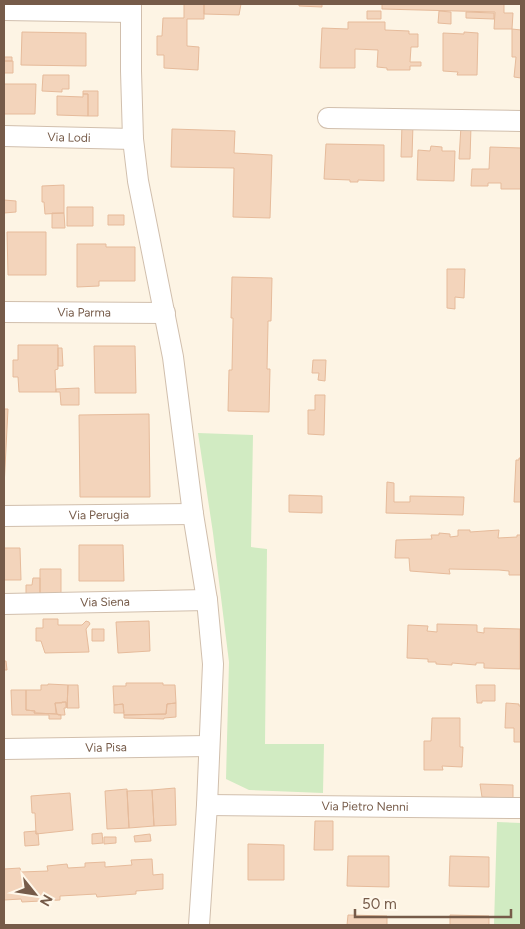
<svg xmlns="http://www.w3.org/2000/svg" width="525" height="929" viewBox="0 0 525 929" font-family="Figtree,sans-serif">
<rect width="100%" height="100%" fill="#fdf4e4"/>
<path fill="#d1ebc2" d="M198 433 253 435 251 547 267 549 265 744H324L323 793 249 790 226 779 229 662 213 533Z
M497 822 521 823V925H494Z"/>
<path fill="#f3d4bb" stroke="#e6bb9b" d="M184 4H204V19H187V46L199 47 198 70 164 68V55H157V36H162L163 18H184Z
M204 4H241L239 15 204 14Z
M299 4H322V7L299 6Z
M382 4H504V13H513L512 29H494L495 12 382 9Z
M367 11H381V19H367Z
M439 11 451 12V24L438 23Z
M466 12 494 13V19L466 18Z
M348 22H385V30L409 31V34H418V47H411L410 62H421V66H410V70H387V68L377 67 378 50 355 49V68H320L322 28 348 29Z
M512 29 521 30V78L514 77 516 57H512Z
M22 32 86 33V66L21 65Z
M464 32 478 33 477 75H457L458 72 443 71V33L464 34Z
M4 46V61H13V73H4Z
M4 57H12V61H4Z
M43 75H69V89H62V92L42 91Z
M4 84H36L35 114H4Z
M83 91H98V116H88V94H83Z
M83 94H88V116L57 115V96L83 97Z
M402 124H413L412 157H401Z
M461 126H471L470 159H459Z
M172 129 235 131 234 153 272 155 270 218 233 217 234 168 171 167Z
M326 144 384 145V181L358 180V182H350V180L324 179Z
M431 146 442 147V151H455L454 181 417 180 418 150 430 151Z
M490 147 521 148V189H501V183H488V186H471L472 169H489Z
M64 185V213L45 214 44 202H42V186Z
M4 200 16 201V212L4 213Z
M67 207H93V226H67Z
M52 213H64L65 228H52Z
M108 215H124V225H108Z
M7 232H46V275H8Z
M77 244H106V247H135V281H99V286L77 287Z
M447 269H465L464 298 455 297V309L447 308Z
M232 277 272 278 271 321H268V324L267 369H270L269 412 228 411 229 370H232L233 321V318H231Z
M18 345H58V369L55 370 56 392H19L18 377H13V360H18Z
M94 346H135L136 393H95Z
M58 348H62L63 366H58Z
M313 360H326L325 381 318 380 319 373H312Z
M79 388V405H61L60 392H56V389Z
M315 395H325L324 435 308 434V410H315Z
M4 409H8L4 487Z
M149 414 150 497H80L79 415Z
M519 458H521V502H514L516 460H519Z
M387 482 394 483V502H410V496L464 497 463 515 386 513Z
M289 495 322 496V513L289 512Z
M458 530H470V532L499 530 498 538 517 537V535H521V575H509V571L499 570 449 569 450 574 410 571 409 558H395L396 540 432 539 431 535H439V533L450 534V537L458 536Z
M79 545H123L124 581H79Z
M4 548H20L21 580H4Z
M40 569H61V598H40Z
M33 578H40V598H26V585H32Z
M43 619H58V625H82L86 621 89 622 90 624 86 629 89 652 45 653 41 641H36V628H43Z
M149 621 150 651 118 653 116 622Z
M437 624 477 625V632L484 633V628L520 629V669L484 668V663H476V665L452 663V665L436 664V662H428V659L407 658 408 625 428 626 427 631 437 632Z
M92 629H104V641H92Z
M4 661H6L7 670H4Z
M126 683H163V685H175L176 703 167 704 166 714 124 715 123 704 114 705 113 686H126Z
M48 684 68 685 67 708 66 702 55 703 57 714 34 713 35 711 26 710V690H41V685H48Z
M68 685H78L79 708H67Z
M476 685H495V701H482V703H477Z
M11 690H26V710L35 711 34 713 57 714 61 715V719H49V715H12Z
M62 702H66V708H64L65 715H58L56 713 55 703H62Z
M176 703V717L164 718V719L124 718V715L166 714 167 704Z
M506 703 519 704V706H521V742H514V728H505Z
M123 704 124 713H114V705Z
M432 718H460V747H463L462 767 442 766 443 770H424V741H431Z
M480 784 513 785V798L482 797Z
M175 788 176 825 154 826 152 790Z
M127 789 129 828 107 829 105 791Z
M152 790 154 826 129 828 127 791Z
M70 793 73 830 36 834 35 813H32L31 796Z
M315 821H333V850H314Z
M36 831V834L38 833 39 845 25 846 24 832Z
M102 833 103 843 92 844V834Z
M150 834 151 841 135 842 134 836Z
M104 837H116V843L104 844Z
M248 844 284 845V880H248Z
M348 856H389V887L347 886Z
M450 856 489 857V887L449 886Z
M152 859 153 875 163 874V889L136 891V894L97 897 96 894 60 896V900L22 902 21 899 4 900V869L20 868 21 872 48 871 47 866 67 864 68 868 85 867V863L105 862V867L132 865 131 860Z
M348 915 387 916V925H347Z
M450 915 489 916V925H450Z"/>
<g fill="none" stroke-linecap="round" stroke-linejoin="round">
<g stroke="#d1bfad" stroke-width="22">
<g id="minor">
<path d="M131 4V71L133 139 138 181 173 357 193 514 207 600 213 664 207 805 199 925"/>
<path d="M4 10 131 12"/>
<path d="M328 118 521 121"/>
<path id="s1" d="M4 136 133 139"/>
<path id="s2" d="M4 312 165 313"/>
<path id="s3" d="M4 516 193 514"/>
<path id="s4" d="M4 604 207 600"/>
<path id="s5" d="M4 749 209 746"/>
<path id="s6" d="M207 805 521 808"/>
</g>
</g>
<use href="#minor" stroke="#fff" stroke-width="20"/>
</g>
<g text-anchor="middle" stroke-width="4" stroke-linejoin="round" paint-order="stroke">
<g font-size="12" fill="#765b49" stroke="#fff8eb">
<text dy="4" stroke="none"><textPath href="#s1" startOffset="65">Via Lodi</textPath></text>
<text dy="4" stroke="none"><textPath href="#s2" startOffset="80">Via Parma</textPath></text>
<text dy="4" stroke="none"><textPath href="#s3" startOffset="95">Via Perugia</textPath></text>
<text dy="4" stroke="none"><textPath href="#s4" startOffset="101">Via Siena</textPath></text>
<text dy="4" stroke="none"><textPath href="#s5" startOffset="102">Via Pisa</textPath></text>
<text dy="4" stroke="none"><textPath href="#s6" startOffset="158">Via Pietro Nenni</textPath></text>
</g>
</g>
<rect width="525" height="929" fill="none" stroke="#765b49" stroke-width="10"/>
<g transform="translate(35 894) rotate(120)" stroke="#fff8eb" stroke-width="4" paint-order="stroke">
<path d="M0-4L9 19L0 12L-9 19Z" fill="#765b49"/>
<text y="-8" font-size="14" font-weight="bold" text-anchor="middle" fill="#765b49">N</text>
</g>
<path d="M355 909v8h156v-8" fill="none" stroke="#765b49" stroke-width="2.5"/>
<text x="362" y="909" font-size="15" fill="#765b49" stroke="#fff8eb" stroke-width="4" paint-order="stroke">50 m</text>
</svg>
